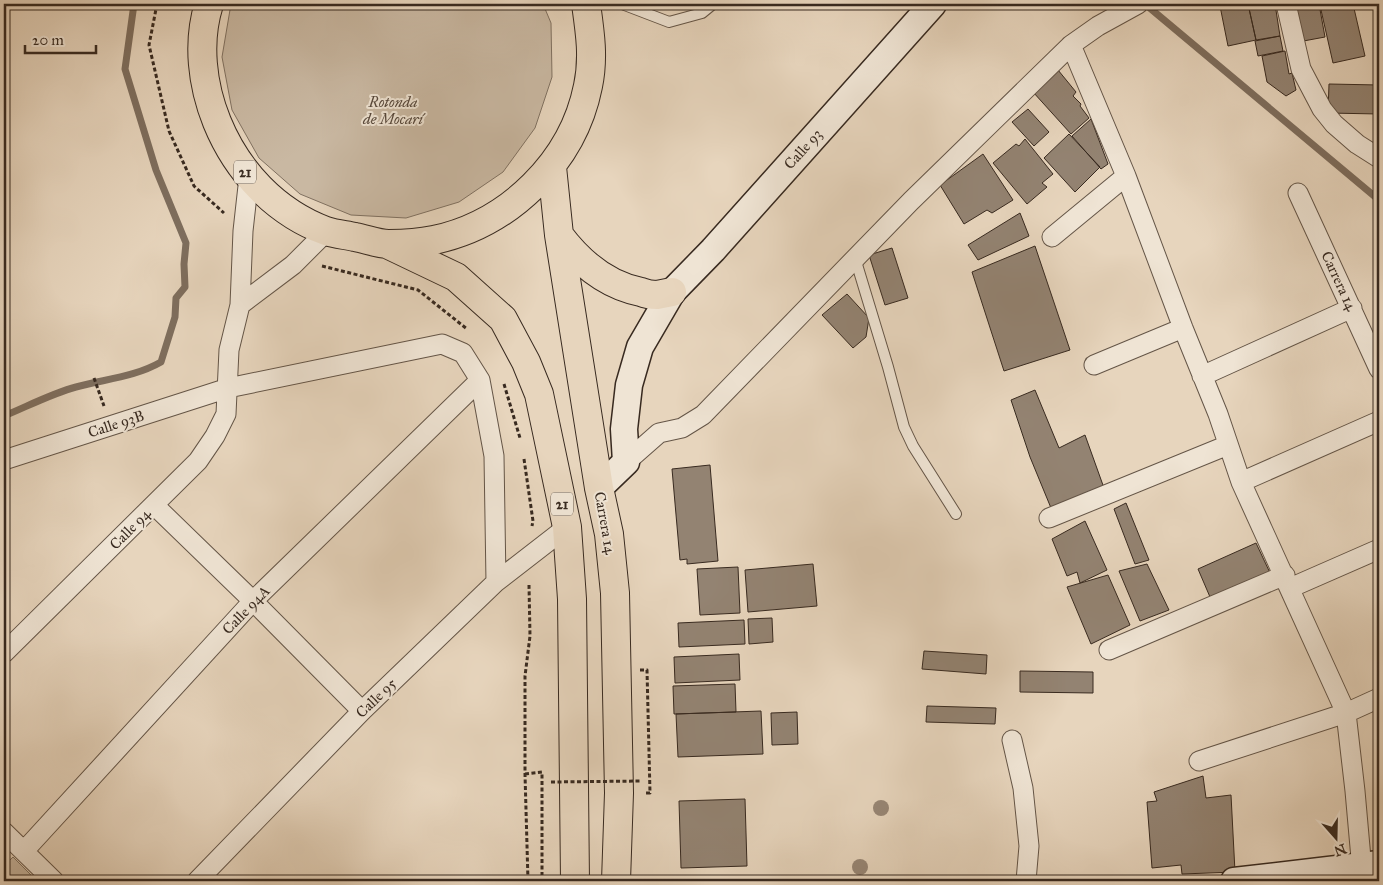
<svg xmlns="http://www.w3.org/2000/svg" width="1383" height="885" viewBox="0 0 1383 885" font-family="'IM FELL Great Primer',serif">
<rect width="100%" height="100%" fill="#e7d5bd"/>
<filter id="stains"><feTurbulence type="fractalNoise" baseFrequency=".004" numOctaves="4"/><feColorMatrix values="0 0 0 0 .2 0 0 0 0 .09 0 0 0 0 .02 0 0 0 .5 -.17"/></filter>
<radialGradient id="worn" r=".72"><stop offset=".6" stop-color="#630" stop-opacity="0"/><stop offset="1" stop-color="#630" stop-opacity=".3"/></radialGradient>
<path fill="#c9b8a2" stroke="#807161" d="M231 4H543L551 23 552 77 535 128 503 172 459 202 406 218 351 215 300 194 259 158 232 110 222 57Z
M13 857 37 881H4V866Z"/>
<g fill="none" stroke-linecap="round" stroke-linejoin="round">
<path stroke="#7e6e5e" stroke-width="7" d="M1145 4 1379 200
M4 416C26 407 53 393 76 387 105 379 135 377 161 362L175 317 176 298 185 287 184 264 186 243 156 170 125 69 134 4"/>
</g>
<path fill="#938372" stroke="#382a20" d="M1228 4H1248L1256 40 1228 46 1220 6Z
M1248 4H1275L1280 36 1256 40Z
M1290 4H1319L1325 37 1298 42Z
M1342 4H1353L1365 56 1333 63 1321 10Z
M1374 4H1379V83H1375Z
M1280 36 1283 51 1258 56 1255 41Z
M1285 51 1289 74 1292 73 1296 90 1286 96 1267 82 1262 56Z
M1058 70 1076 92 1073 96 1081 104 1080 106 1089 118 1071 134 1033 92Z
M1329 84 1379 85V114L1328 113Z
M1028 109 1049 132 1034 146 1012 122Z
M1091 119 1108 164 1101 169 1072 136Z
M1069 134 1100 167 1075 192 1044 158Z
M1025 139 1053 174 1042 183 1047 187 1027 204 993 163 1016 144 1019 146Z
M983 154 1013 200 992 213 987 210 964 224 940 185Z
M1020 213 1029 236 978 260 968 245Z
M1035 246 1070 350 1004 371 972 272Z
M892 248 908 298 885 305 869 255Z
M847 294 869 318 866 337 853 348 822 315Z
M1035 390 1059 448 1085 435 1104 488 1051 508 1030 457 1011 400Z
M710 465 718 561 687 564V559L680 560 672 469Z
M1126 503 1149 560 1135 564 1114 509Z
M1085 521 1107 570 1080 583 1077 572 1067 576 1052 539Z
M1256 543 1271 575 1210 597 1198 569Z
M813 564 817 606 748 612 745 570Z
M1147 564 1169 610 1140 621 1119 571Z
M738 567 740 613 700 615 697 569Z
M1108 575 1130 625 1091 644 1067 587Z
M772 618 773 642 749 644 748 619Z
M744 620 745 644 679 647 678 623Z
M924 651 987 655 986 674 922 669Z
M739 654 740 680 675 683 674 657Z
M1020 671 1093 672V693L1020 692Z
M735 684 736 712 674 714 673 686Z
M927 706 996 708 995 724 926 722Z
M761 711 763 754 678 757 676 714Z
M797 712 798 744 772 745 771 713Z
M1203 776 1206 798 1231 795 1235 872 1182 874 1181 865 1152 868 1147 802 1157 801 1154 792Z
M745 799 747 866 681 868 679 801Z"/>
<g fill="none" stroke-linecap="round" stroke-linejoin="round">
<g stroke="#645547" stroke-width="12">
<path id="lane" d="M622 4 669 22 702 13 713 4
M855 258 888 367 904 427 913 446 956 514"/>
</g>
<g stroke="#645547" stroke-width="21">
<path id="street" d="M1286 4 1301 69 1322 109 1334 124 1357 144 1379 158
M1071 45 1126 176 1183 328 1218 414 1241 482 1346 713 1355 791 1363 881
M1298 193 1379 369
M1052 237 1126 176
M240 305 293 265 327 231
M1094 365 1183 328
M1202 376 1352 308
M4 460 228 388 442 344 463 353 480 380 494 456 496 582
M626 462 659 433 682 428 703 415 911 201 1071 45 1098 26 1138 4
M1241 482 1379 421
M154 505 253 601 362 711
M1049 518 1228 445
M1290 588 1379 549
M1109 650 1285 575
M4 653 198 461 215 436 226 414 229 350 240 305 243 231 249 177
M1012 740 1023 788 1029 846 1026 881
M1199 761 1346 713 1379 698
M4 832 54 881
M24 851 253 601 480 380
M197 881 362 711 496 582 567 527"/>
</g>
<g stroke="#382a20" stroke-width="29">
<path id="secondary" d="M599 488 626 462 624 429 629 385 640 347 672 292 713 250 933 4
M1234 881 1379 864"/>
</g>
<g stroke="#382a20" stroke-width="30">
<path id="highway" d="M209 4C197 42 202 85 217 122 237 171 275 212 326 231 335 234 346 235 355 237 366 239 378 244 389 244 403 244 420 243 434 240 509 224 573 162 588 86 594 58 590 32 586 4
M552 167 559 235 599 488 609 534 615 593 619 793 616 881
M559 235C580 263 606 285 641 292 646 294 652 295 657 295 662 294 667 293 672 292
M387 244 456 277 503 319 526 362 539 394 567 527 572 599 575 881"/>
</g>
<path stroke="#382a20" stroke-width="3" stroke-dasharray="4 2.5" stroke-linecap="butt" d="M157 4 149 45 169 131 194 186 224 213
M322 266 418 290 467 329
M94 378 104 406
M504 384 520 438
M524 459 533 521 532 526
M640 670H647L650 793H644
M525 774 542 772V881
M528 881 525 774V676L530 636 529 585"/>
<use href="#lane" stroke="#efe4d4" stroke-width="10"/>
<use href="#street" stroke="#efe4d4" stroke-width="19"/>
<use href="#secondary" stroke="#efe4d4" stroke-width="26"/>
<use href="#highway" stroke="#e7d5bd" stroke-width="28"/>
<path stroke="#382a20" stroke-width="3" stroke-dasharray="4 2.5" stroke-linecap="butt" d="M551 782 642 781"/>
</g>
<g fill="#978675">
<circle cx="881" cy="808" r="8"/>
<circle cx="860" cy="867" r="8"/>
</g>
<g text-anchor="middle" stroke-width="4" stroke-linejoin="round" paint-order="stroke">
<g fill="#efe4d4" stroke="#6f6256" stroke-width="1">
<rect x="234" y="160.5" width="22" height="23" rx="4"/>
<rect x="551" y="492.5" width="22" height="23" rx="4"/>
</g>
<g font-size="14" font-weight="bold" fill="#382a20">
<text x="245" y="177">21</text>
<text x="562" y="509">21</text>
</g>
<g font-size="15" font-style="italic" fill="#55463a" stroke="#efe4d4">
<text x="393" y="107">Rotonda<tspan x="393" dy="17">de Mocarí</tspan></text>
</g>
<g font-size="15" fill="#382a20" stroke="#efe4d4">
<text transform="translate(803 149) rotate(-48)" y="5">Calle 93</text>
<text transform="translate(1339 281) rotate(65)" y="5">Carrera 14</text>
<text transform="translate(116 424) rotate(-18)" y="5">Calle 93B</text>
<text transform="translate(605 523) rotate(80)" y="5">Carrera 14</text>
<text transform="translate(130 529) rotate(-45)" y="5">Calle 94</text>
<text transform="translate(246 610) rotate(-46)" y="5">Calle 94A</text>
<text transform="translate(376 698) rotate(-44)" y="5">Calle 95</text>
</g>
</g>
<rect width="1383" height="885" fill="none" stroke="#e7d5bd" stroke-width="20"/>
<rect x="5" y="5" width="1373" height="875" fill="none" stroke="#382a20" stroke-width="2.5"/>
<rect x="10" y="10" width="1363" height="865" fill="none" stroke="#382a20"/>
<g transform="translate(1336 838) rotate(160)" stroke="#efe4d4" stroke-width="4" paint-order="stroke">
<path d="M0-4L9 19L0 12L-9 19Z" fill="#382a20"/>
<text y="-8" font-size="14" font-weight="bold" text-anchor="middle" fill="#382a20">N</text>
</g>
<path d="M25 45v8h71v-8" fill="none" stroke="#382a20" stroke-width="2.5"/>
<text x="32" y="45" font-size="15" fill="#382a20" stroke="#efe4d4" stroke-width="4" paint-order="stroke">20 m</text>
<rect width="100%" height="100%" filter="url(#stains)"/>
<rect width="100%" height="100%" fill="url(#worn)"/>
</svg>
